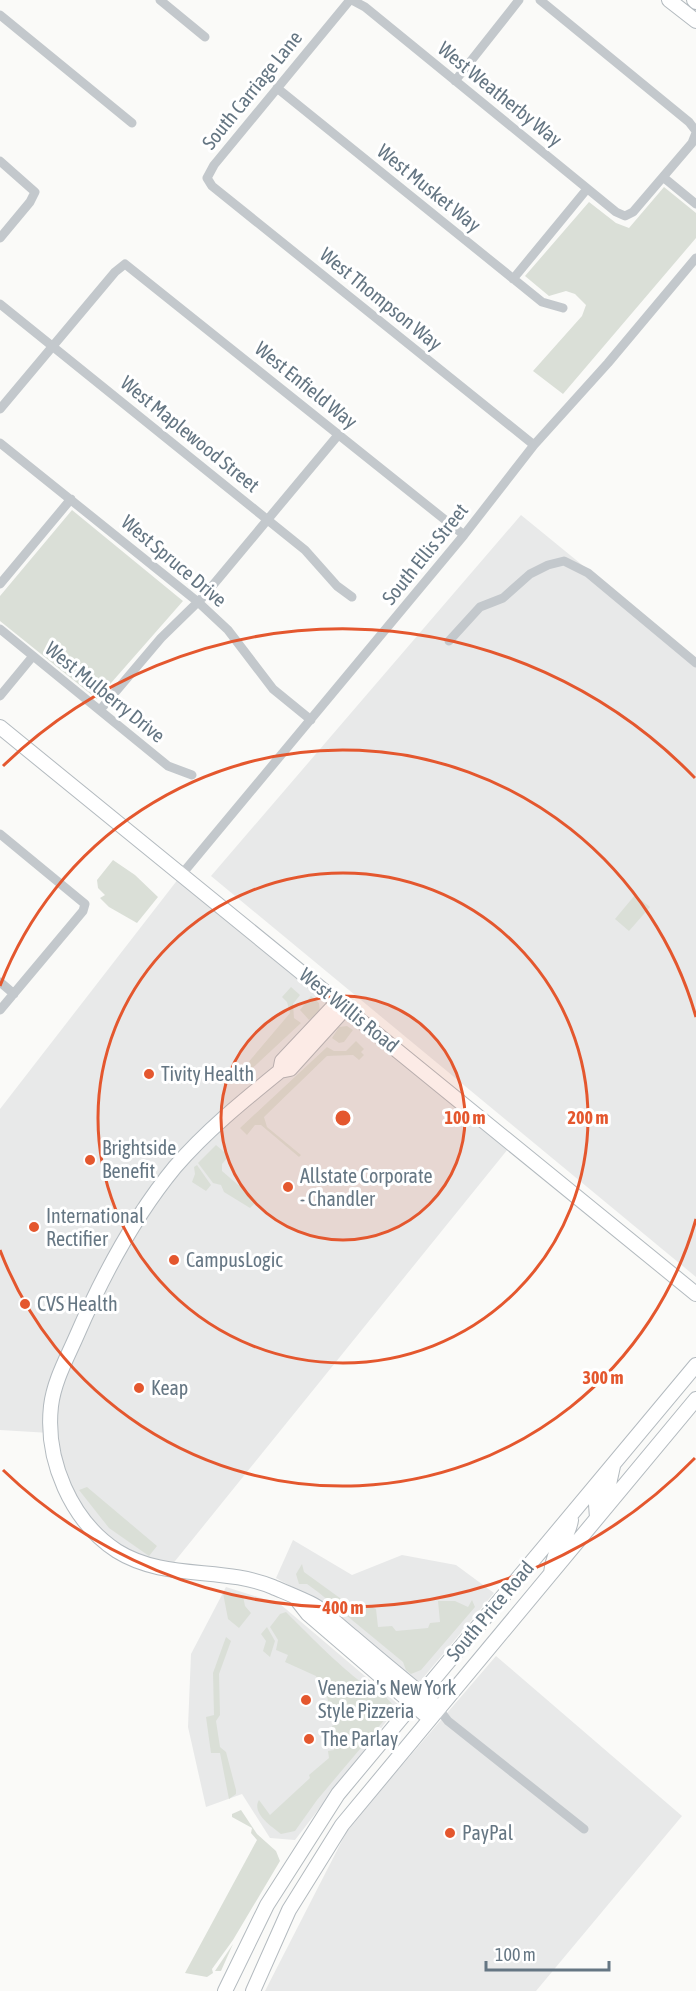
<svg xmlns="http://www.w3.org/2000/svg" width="696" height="1991" viewBox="0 0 696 1991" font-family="'Asap Condensed',sans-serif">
<rect width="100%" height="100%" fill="#fafaf8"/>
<path fill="#e8e9e9" d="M521 515 696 658V1277L211 876Z
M182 874 512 1144 167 1571 137 1562 77 1510 50 1433 0 1430V1109Z
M293 1540 352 1575 402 1555 456 1565 494 1593 418 1684 332 1609 276 1578Z
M226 1587 280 1604 399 1705 295 1840 270 1838 242 1794 206 1807 188 1727 191 1654Z
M496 1656 682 1816 536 1991H265L349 1827Z"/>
<path fill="#dadfd7" d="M664 187 696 213V238L563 394 533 371 582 316 586 305 575 294 566 291 549 296 525 276 589 202 616 223 629 228Z
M72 510 183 601 97 699 0 621V596Z
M113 860 135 875 158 897 137 923 109 907 100 898 105 895 98 888 97 880Z
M635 895 650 907 629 931 615 919Z
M291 987 300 995 293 1004 294 1018 301 1023 245 1075 241 1071 290 1013 287 1002 282 997Z
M311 996 319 1003 320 1012 309 1020 300 1010Z
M347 1026 353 1030 344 1042 339 1043 332 1038 339 1027Z
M356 1041 364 1049 361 1052 364 1055 359 1060 353 1055 327 1056 264 1117 267 1127 301 1155 299 1157 261 1125H255L247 1135 240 1128 327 1047 334 1051H346Z
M216 1145 229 1156 222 1164V1171L257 1201 250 1208 224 1192 221 1185 213 1183 198 1163Z
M197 1165 211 1185 206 1191 192 1182 195 1174 194 1167Z
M87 1487 157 1546 149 1556 109 1528 79 1490Z
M302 1564 304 1572 344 1601 346 1606H353L359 1601 376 1609 378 1627 392 1626 396 1631 428 1628 430 1623 440 1622 438 1601H455L468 1607 472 1600 475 1607 421 1670 411 1674 406 1670 403 1662 318 1592 307 1584H299L296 1574Z
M223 1593 243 1596 245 1606 251 1613 239 1628 228 1619Z
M286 1612C303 1629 365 1693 384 1695L393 1705 392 1711 317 1800 295 1831 281 1834C272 1827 251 1813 259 1800L270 1815 310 1778 309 1775 329 1758 328 1751 334 1750 332 1726 335 1725 323 1683 318 1684 316 1676 285 1662 288 1655 276 1650 278 1640 270 1627 280 1614Z
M267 1627 275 1641 270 1657 263 1651 266 1641 261 1634Z
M226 1637 231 1641 219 1674 220 1715 216 1721 220 1747 226 1752 236 1790V1794L229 1799 220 1753H211L206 1717 214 1715 213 1673Z
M241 1810 257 1834 276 1851 280 1861 233 1940 212 1969 213 1973 207 1977 185 1973 257 1840 251 1833 252 1828 232 1817V1814Z
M233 1944 221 1971H215Z"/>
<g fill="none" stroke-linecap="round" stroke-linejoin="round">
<g stroke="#b3babf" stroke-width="16">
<path id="secondary" d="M669 0 696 21
M694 0 696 2
M0 727 696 1294
M341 1004 339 1015 290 1069 280 1071C243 1101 206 1131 175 1167 133 1218 103 1275 77 1335 67 1358 54 1381 51 1406 45 1460 71 1521 117 1551 165 1581 223 1566 273 1587 282 1591 310 1602 317 1607 329 1616 341 1627 353 1637 381 1661 409 1684 437 1707
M280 1071 282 1061 331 1009 341 1004
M597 1518 596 1504 608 1489 613 1466
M551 1573C553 1548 568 1541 571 1520
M297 1600 308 1614 429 1718
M225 1991 267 1905 338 1794 696 1365
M253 1991 289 1910 342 1825 696 1399"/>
</g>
<path stroke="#c3c8cc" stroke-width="9" d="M160 0 205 37
M350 0 214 165 207 178 212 186 534 445
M352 0 365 7 616 212 625 216 633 212 692 143 696 133
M540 0 689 122 696 131
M0 15 132 123
M455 81 519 0
M277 88 542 302 563 308
M0 161 35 192 30 202 0 238
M663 177 696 204
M513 279 587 189
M0 304 305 550 337 586 352 597
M0 409 115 272 125 264 464 535
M0 443 198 602 228 630 273 689 311 720
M0 584 71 499
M0 629 168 766 192 775
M449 641 480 607 503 598 530 574 548 565 564 561 588 573 696 663
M0 696 33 656
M100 710 161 638 203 597 339 434
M0 834 85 904 83 911 0 1010
M182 874 464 535 534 445 608 363 696 258
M0 982 14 994
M437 1707 448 1721 584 1829"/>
<use href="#secondary" stroke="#fff" stroke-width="14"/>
</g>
<circle cx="343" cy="1118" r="122" fill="#e4572e" fill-opacity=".12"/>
<g fill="none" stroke="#e4572e" stroke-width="3">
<circle cx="343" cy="1118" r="122"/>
<circle cx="343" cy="1118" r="245"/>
<path d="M696 1219A367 367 0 0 1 0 1250M0 986A367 367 0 0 1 696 1017"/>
<path d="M695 1458A490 490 0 0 1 3 1470M3 766A490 490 0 0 1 695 778"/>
</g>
<g fill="#e4572e" stroke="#fff" stroke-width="2">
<circle cx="149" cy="1074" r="6"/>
<circle cx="90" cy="1160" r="6"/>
<circle cx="288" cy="1187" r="6"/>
<circle cx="34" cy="1227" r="6"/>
<circle cx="174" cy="1260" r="6"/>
<circle cx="25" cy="1304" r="6"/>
<circle cx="139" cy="1388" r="6"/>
<circle cx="306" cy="1700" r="6"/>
<circle cx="309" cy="1739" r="6"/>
<circle cx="450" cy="1833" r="6"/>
</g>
<g text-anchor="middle" stroke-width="6" stroke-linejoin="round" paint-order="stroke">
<g font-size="20" fill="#657683" stroke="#fff">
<text transform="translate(252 90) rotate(-51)" y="7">South Carriage Lane</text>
<text transform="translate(500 94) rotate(39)" y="7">West Weatherby Way</text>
<text transform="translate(429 188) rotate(39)" y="7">West Musket Way</text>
<text transform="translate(381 299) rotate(39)" y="7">West Thompson Way</text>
<text transform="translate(306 385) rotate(39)" y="7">West Enfield Way</text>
<text transform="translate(190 434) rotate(39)" y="7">West Maplewood Street</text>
<text transform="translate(425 554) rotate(-51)" y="7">South Ellis Street</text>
<text transform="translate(174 561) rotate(40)" y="7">West Spruce Drive</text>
<text transform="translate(105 692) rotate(39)" y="7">West Mulberry Drive</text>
<text transform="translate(349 1010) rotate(39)" y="7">West Willis Road</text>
<text transform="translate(490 1611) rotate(-50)" y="7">South Price Road</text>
</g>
<g font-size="20" fill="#657683" stroke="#fff" text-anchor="start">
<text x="161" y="1081">Tivity Health</text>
<text x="102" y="1155">Brightside<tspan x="102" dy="23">Benefit</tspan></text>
<text x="300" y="1183">Allstate Corporate<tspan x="300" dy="23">- Chandler</tspan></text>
<text x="46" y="1223">International<tspan x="46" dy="23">Rectifier</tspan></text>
<text x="186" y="1267">CampusLogic</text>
<text x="37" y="1311">CVS Health</text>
<text x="151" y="1395">Keap</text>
<text x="318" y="1695">Venezia's New York<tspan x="318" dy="23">Style Pizzeria</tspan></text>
<text x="321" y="1746">The Parlay</text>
<text x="462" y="1840">PayPal</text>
</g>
</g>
<circle cx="343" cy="1118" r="9" fill="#e4572e" stroke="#fff" stroke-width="3"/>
<g font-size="18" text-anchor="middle" font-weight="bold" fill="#e4572e" stroke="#fff" stroke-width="6" stroke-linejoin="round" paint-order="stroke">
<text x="465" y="1124">100 m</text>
<text x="588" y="1124">200 m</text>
<text x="603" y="1384">300 m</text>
<text x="343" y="1614">400 m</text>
</g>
<path d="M486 1961v9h123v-9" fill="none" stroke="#657683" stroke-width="3"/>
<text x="495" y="1961" font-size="18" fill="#657683" stroke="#ffffff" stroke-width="4.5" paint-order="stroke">100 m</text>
</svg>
